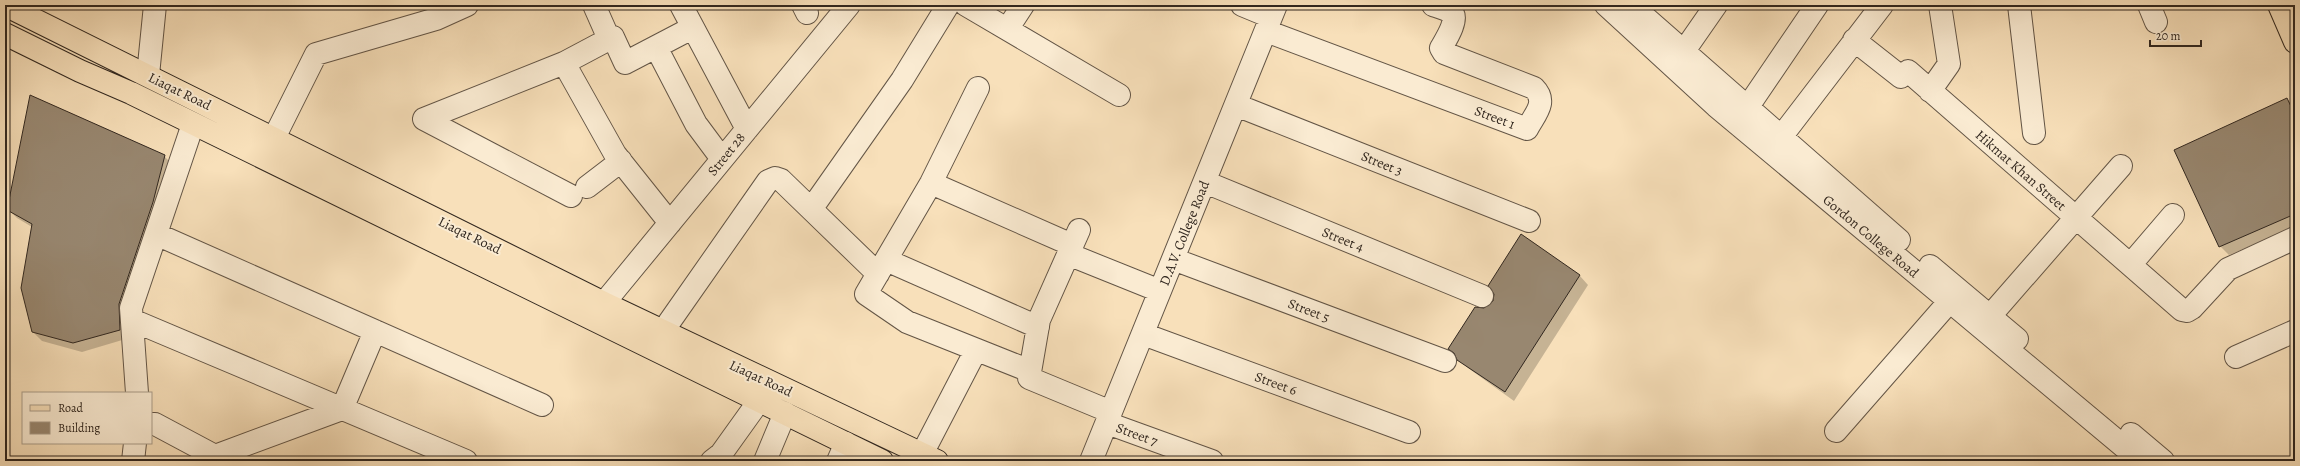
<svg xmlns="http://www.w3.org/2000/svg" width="2300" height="466" viewBox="0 0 2300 466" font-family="Alegreya,serif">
<rect width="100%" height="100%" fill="#f8e0ba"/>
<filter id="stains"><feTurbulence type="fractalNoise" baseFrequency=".005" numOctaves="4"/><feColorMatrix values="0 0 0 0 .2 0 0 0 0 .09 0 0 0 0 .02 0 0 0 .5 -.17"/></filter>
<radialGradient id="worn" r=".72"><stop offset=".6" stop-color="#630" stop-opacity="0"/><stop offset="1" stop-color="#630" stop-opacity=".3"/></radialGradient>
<path fill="#0003" d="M2287 99 2295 108V227L2229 255 2220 246Z
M164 156 173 165 129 338 82 352 42 341 33 332 32 227 17 218 8 209Z
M1521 236 1580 276 1588 285 1514 401 1468 368 1450 349 1484 309 1494 302Z"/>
<path fill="#988770" stroke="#31271f" d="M30 95 165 155 153 202 119 304 120 330 73 343 32 332 21 288 32 224 7 210Z
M2287 98 2295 115V214L2219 247 2174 150Z
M1521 234 1580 275 1505 392 1457 360 1454 353 1448 349 1475 307 1484 308 1493 301 1494 294 1488 286Z"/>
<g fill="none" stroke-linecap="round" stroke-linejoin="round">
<g stroke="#635546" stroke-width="24">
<path id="minor" d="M594 5 609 39
M681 5 747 129
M803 5 807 13
M966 5 1119 95
M1242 5 1271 17
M1606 5 1716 106 2141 461
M1631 5 1899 240
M2019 5 2034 133
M2149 5 2156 22
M1008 28 1023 5
M1266 31 1527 129C1535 114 1548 102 1534 88L1444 53 1441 48C1445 41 1460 18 1451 12 1446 9 1439 7 1433 5
M1854 40 1901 77 1908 71 2182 310 2187 311 2192 308 2228 269 2295 238
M656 47 696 124 722 159
M1684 51 1716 5
M564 63 615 154 670 223
M148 75 155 5
M978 88 931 183 866 294 907 322 1030 371
M1930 91 1949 64 1940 5
M1236 105 1529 221
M1747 108 1817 5
M424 119 564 63 613 37 625 63 692 28
M424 119 571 196
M1781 137 1882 5
M274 138 316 54 436 19 467 5
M1205 182 1482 296
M931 183 1072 245
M587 187 621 161
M812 208 902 80 948 5
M1079 230 1039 320 1029 378 1111 412
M156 234 542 405
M1068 254 1160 291
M1173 259 1445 361
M886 260 1038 327
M2131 264 2173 215
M1930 266 2017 339
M604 303 849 5
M1990 316 2121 166
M132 320 466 461
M663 331 768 181 775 178 781 180 878 274
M1143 334 1409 432
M2236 357 2295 331
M137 393 131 308 193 124
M1107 423 1212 461
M151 424H155L215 456 342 409 375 331
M1836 431 1949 302
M2131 434 2163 461
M922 454 976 350
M133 461 135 443
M712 461 721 454 759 401
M765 461 785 413
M838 461 846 443
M1091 461 1276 5"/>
</g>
<g stroke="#31271f" stroke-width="24">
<path id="major" d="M5 5 604 303 937 461
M2279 5 2295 42
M5 34 80 71 131 93 882 461"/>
</g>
<use href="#minor" stroke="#faebd2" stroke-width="22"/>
<use href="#major" stroke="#f8e0ba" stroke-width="22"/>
</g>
<g text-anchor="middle" stroke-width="4" stroke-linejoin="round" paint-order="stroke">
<g font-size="14" fill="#31271f" stroke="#faebd2">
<text transform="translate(180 91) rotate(26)" y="5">Liaqat Road</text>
<text transform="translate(1495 117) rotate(21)" y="5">Street 1</text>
<text transform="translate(726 154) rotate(-51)" y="5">Street 28</text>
<text transform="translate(1382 163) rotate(22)" y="5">Street 3</text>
<text transform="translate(2021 170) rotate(41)" y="5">Hikmat Khan Street</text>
<text transform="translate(1184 233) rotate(-68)" y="5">D.A.V. College Road</text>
<text transform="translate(470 235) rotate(26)" y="5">Liaqat Road</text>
<text transform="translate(1871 236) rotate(40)" y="5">Gordon College Road</text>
<text transform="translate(1343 239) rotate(22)" y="5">Street 4</text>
<text transform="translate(1309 310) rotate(21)" y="5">Street 5</text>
<text transform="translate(761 378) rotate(25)" y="5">Liaqat Road</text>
<text transform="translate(1276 383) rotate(20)" y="5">Street 6</text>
<text transform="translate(1137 434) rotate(20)" y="5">Street 7</text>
</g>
</g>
<rect width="2300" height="466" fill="none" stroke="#f8e0ba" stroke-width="20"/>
<rect x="6" y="6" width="2288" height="454" fill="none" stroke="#31271f" stroke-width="2"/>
<rect x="10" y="10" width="2280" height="446" fill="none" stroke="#31271f"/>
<rect x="22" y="392" width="130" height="52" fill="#faebd2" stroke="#aa9d8a"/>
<rect x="30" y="405" width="20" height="6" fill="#f8e0ba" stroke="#aa9d8a"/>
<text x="58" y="412" font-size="12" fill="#31271f">Road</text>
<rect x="30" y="422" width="20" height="12" fill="#988770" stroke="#aa9d8a"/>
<text x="58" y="432" font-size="12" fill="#31271f">Building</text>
<path d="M2150 40v6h51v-6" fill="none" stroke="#31271f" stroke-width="2"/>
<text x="2156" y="40" font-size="12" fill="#31271f" stroke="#faebd2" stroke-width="3" paint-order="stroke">20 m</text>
<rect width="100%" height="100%" filter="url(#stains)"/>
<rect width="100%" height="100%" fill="url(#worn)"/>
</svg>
